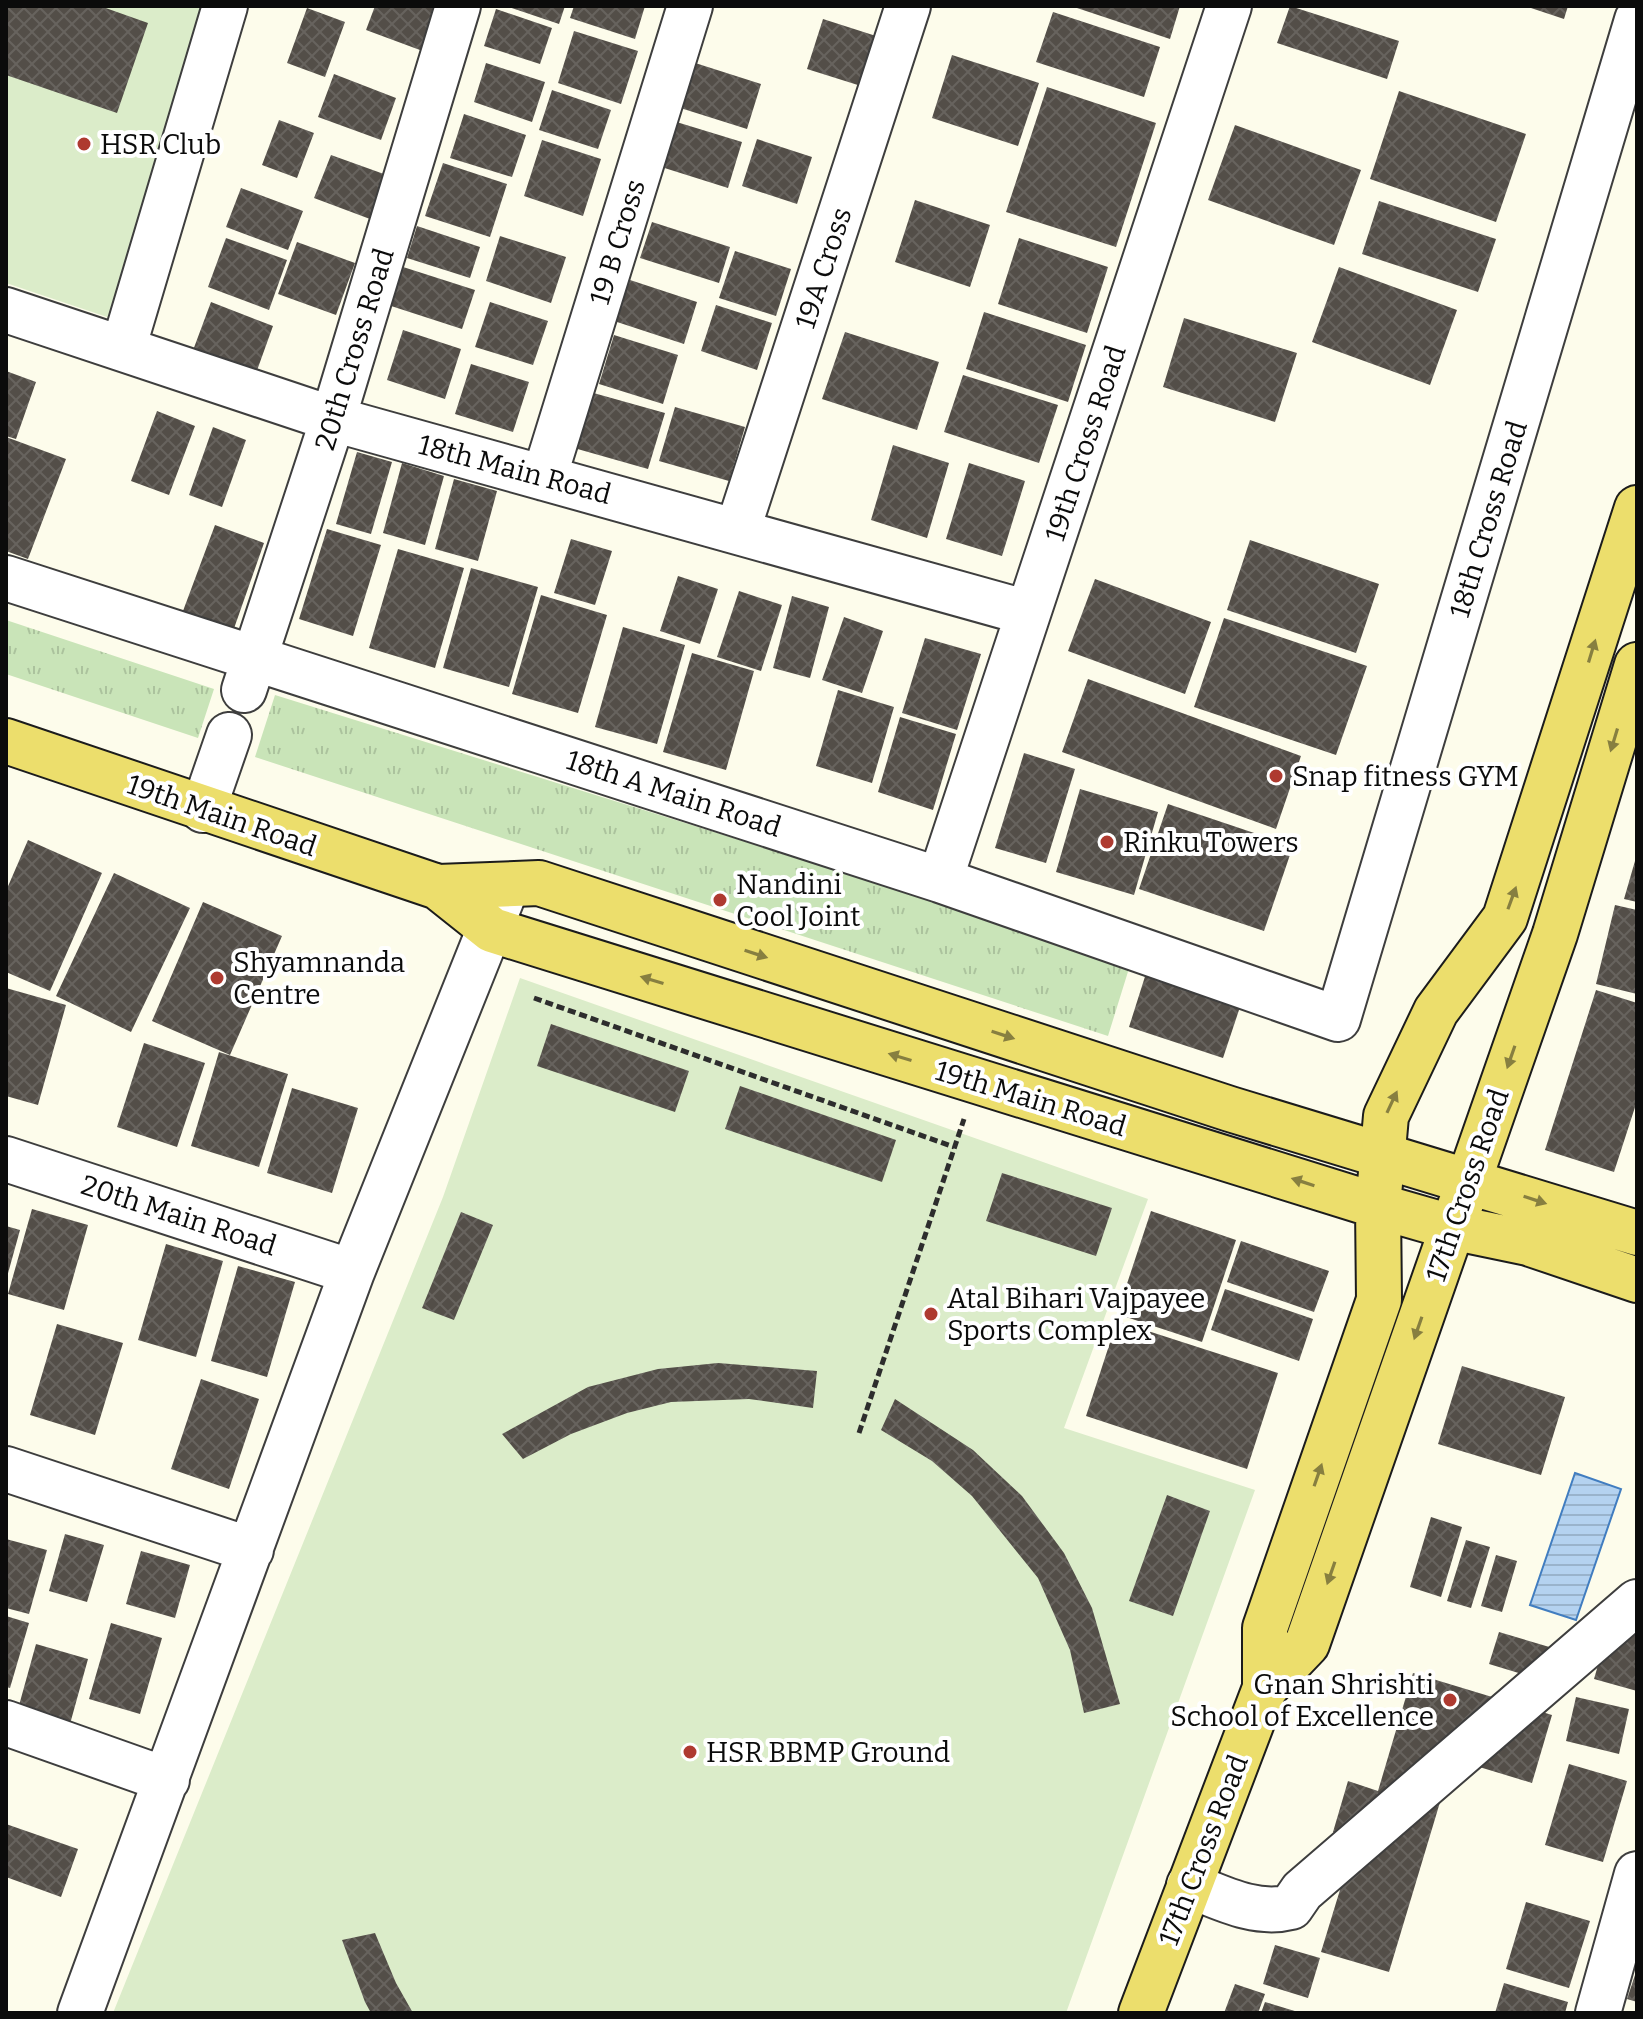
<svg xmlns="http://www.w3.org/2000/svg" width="1643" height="2019" viewBox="0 0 1643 2019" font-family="Bitter,serif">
<defs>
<pattern id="grass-tufts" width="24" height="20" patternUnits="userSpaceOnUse" patternTransform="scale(2)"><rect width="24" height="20" fill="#c9e4b8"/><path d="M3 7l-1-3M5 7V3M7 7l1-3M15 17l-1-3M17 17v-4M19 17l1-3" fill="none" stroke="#abc29d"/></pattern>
<pattern id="water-rules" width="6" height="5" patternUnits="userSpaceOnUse" patternTransform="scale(2)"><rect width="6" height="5" fill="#b4d2f0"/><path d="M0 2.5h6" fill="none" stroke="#99b3cc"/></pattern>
<pattern id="building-cross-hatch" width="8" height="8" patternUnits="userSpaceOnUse" patternTransform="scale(2)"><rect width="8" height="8" fill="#534e48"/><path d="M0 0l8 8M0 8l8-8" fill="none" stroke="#67635e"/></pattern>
</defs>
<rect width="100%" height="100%" fill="#fdfceb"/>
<path fill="url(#grass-tufts)" d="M6 620 214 689 198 738 6 674Z
M275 695 1131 962 1108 1036 255 757Z"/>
<path fill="#dbecc9" d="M6 6H202L110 318 6 283Z
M520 978 1148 1199 1064 1428 1255 1490 1066 2013H113L443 1197Z"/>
<path fill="url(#water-rules)" stroke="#417dc0" stroke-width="2" d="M1575 1473 1621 1489 1576 1620 1530 1605Z"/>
<path fill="url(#building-cross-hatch)" d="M6 6H100L148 23 117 113 6 75Z
M375 6H426L443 12 428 53 366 30Z
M506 6H565L559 24Z
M574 6H645L635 39 570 18Z
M1071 6H1180L1170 39Z
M1290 6 1399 41 1387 79 1277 43Z
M1525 6H1568L1564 19Z
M307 8 345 22 325 77 287 63Z
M496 9 552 28 540 64 484 46Z
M1053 12 1160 47 1144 97 1036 62Z
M823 19 876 36 861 86 807 69Z
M574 31 638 51 621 104 558 83Z
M952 55 1039 83 1018 146 932 118Z
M689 61 761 84 747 129 674 106Z
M486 63 545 82 532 122 474 102Z
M334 74 396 98 381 140 318 117Z
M1047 87 1156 123 1116 247 1006 212Z
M552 90 611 110 598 149 539 130Z
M1399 91 1526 134 1496 222 1370 179Z
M464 114 526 135 512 177 450 158Z
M279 120 314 133 297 178 262 165Z
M670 120 742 142 728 188 655 165Z
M1235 125 1361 170 1334 245 1208 200Z
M757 139 812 157 797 204 742 186Z
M542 140 601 159 583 216 524 196Z
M331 155 395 178 378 222 314 198Z
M443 163 507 184 490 237 425 216Z
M241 188 303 211 288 250 226 227Z
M915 200 990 225 970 287 895 262Z
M1379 201 1496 239 1478 292 1362 254Z
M652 222 730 247 719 283 640 258Z
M417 226 480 247 470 278 407 258Z
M500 236 566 257 551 303 486 281Z
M226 238 287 260 269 310 208 287Z
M1019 238 1108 267 1087 333 998 304Z
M297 242 355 263 336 315 278 294Z
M735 251 791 269 776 316 719 298Z
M400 266 475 290 462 329 388 305Z
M1339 267 1457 310 1430 385 1312 342Z
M627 279 697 302 684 344 614 321Z
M211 302 273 326 255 376 192 353Z
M490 302 548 321 533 365 475 347Z
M716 305 772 323 757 370 701 351Z
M984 312 1086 345 1068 402 966 369Z
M1184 318 1297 353 1275 422 1163 387Z
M403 330 461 349 445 399 387 380Z
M845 332 939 362 917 430 822 399Z
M614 335 678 355 663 404 599 384Z
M471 364 529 382 513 432 455 414Z
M6 371 36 382 16 439 6 436Z
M963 375 1058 405 1039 463 944 432Z
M590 392 665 413 648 469 574 448Z
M675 407 745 427 729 481 659 461Z
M157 411 195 426 169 495 131 481Z
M213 427 246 440 222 507 189 495Z
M6 437 66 459 28 559 6 551Z
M893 445 949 463 927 538 871 520Z
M357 452 392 462 371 534 336 524Z
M402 463 444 476 425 545 383 533Z
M969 463 1025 481 1002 556 946 539Z
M454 479 497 491 478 561 435 549Z
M215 525 264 543 231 637 180 619Z
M327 529 381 545 353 636 299 619Z
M571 539 612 551 595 605 554 593Z
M1250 540 1379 584 1356 653 1227 610Z
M398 549 464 568 435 668 369 648Z
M471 568 538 587 509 687 443 668Z
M678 576 718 589 700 644 660 631Z
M1095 579 1211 622 1185 694 1068 651Z
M739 591 782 605 761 671 717 657Z
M541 595 607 615 578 713 512 694Z
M792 596 829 607 810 678 773 668Z
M844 617 883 631 862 693 822 680Z
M1224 618 1367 666 1336 755 1194 707Z
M623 627 685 645 657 744 595 727Z
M925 638 981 654 957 730 902 713Z
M692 653 754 671 726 770 663 752Z
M1088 679 1301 756 1276 829 1062 752Z
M838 690 894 707 872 783 816 766Z
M900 717 956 734 933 810 878 792Z
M1024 753 1075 769 1046 863 995 848Z
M1080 789 1158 812 1134 895 1056 872Z
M1168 804 1293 846 1264 931 1139 889Z
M28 840 102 873 50 991 6 972V891Z
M1637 854V902L1624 899Z
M114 873 190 908 131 1032 56 996Z
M203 902 282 936 230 1055 152 1021Z
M1615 905 1637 910V994L1596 984Z
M1148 967 1243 998 1223 1058 1129 1027Z
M6 988 66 1005 38 1105 6 1096Z
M1596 990 1637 1003V1101L1614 1172 1545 1150Z
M551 1024 689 1071 675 1112 537 1066Z
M144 1043 205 1063 177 1147 117 1127Z
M219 1052 288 1074 259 1167 191 1146Z
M740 1086 896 1140 882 1182 725 1129Z
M292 1088 358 1108 332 1193 267 1173Z
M1002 1173 1112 1208 1096 1256 986 1221Z
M32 1209 88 1225 64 1310 8 1294Z
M1151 1211 1236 1240 1202 1342 1117 1314Z
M461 1212 493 1225 454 1320 422 1308Z
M6 1226 20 1230 7 1277H6Z
M1241 1241 1329 1271 1314 1312 1227 1282Z
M166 1244 223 1261 196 1357 138 1340Z
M238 1266 295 1282 267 1377 211 1361Z
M1225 1289 1313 1319 1299 1361 1211 1330Z
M1117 1321 1278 1373 1247 1469 1086 1416Z
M57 1324 123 1343 95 1435 30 1415Z
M718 1363 817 1371 813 1408 749 1399 671 1402 627 1413 571 1434 523 1459 502 1434 588 1387 658 1369Z
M1462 1366 1565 1397 1541 1475 1438 1444Z
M201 1379 259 1399 229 1489 171 1469Z
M895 1399 973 1450 1022 1496 1064 1553 1092 1608 1120 1704 1084 1713 1070 1650 1038 1578 972 1496 932 1461 881 1430Z
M1167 1495 1210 1511 1173 1616 1129 1601Z
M1431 1517 1462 1527 1441 1597 1410 1587Z
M65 1534 104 1545 87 1602 49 1591Z
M6 1539 47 1550 29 1614 6 1608Z
M1466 1540 1490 1547 1471 1608 1447 1601Z
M141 1551 190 1565 175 1618 126 1604Z
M1496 1555 1517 1561 1502 1612 1481 1606Z
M1620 1589 1637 1594V1691L1594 1679Z
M6 1616 29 1623 10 1688 6 1687Z
M111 1623 162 1638 140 1714 89 1699Z
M1499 1632 1573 1654 1564 1687 1489 1664Z
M36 1644 88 1659 70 1724 18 1709Z
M1413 1673 1552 1715 1532 1783 1453 1759 1389 1972 1321 1952 1354 1844 1333 1832 1348 1781 1378 1791Z
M1576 1697 1629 1709 1619 1754 1566 1741Z
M1569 1764 1627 1781 1603 1862 1545 1845Z
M6 1824 78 1849 61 1897 6 1877Z
M1526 1902 1590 1921 1569 1988 1506 1969Z
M375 1933 396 1983 413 2013H371L365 2002 342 1940Z
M1275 1945 1320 1958 1308 1998 1263 1984Z
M1637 1969V2002L1627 1999Z
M1504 1983 1568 2002 1565 2013H1495Z
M1235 1984 1265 1994 1258 2013H1224Z
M1265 2002 1298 2012V2013H1261Z"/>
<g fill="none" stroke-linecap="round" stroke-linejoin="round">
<g stroke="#3e3e3e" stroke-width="48">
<path id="minor" d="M6 310 333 419 1028 613
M123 349 225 6
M544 478 690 6
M738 529 908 6
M6 578 940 880 1338 1019 1637 20
M244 690 333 419 458 6
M203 810 229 735
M940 880 1229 6
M6 1159 352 1272
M6 1469 251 1550
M6 1723 167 1780
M1189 1885C1222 1898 1256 1916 1291 1907L1302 1891 1637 1602
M80 2013 352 1272 504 893
M1598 2013 1637 1874"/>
</g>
<g stroke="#1c1c1c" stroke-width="48">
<path id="major" d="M6 741 438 887 539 883 1230 1109 1637 1233
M438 887 492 930 1378 1206 1451 1227 1528 1243 1637 1280
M1265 1688 1307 1644 1555 934 1637 665
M1141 2013 1265 1688V1628L1379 1300 1378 1206 1386 1116 1436 1011 1505 918 1637 508"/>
</g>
<path stroke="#2d2d2d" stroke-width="5" stroke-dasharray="8 4" stroke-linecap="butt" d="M534 998 954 1147
M859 1433 964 1119"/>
<use href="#minor" stroke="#fff" stroke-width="44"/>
<use href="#major" stroke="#ecde6c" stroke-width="44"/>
</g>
<defs><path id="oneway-solid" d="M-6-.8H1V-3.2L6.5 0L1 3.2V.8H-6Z" transform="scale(2)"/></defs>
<g fill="#877f40">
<use href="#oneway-solid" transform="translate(1592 651) rotate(-73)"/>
<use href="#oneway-solid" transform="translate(1614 740) rotate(107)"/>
<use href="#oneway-solid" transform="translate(1512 898) rotate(-70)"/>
<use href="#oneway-solid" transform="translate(756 954) rotate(18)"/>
<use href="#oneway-solid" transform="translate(652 980) rotate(-163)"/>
<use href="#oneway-solid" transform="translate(1003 1035) rotate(18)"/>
<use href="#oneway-solid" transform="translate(900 1057) rotate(-163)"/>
<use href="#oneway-solid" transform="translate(1511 1057) rotate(109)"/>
<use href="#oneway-solid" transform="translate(1392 1102) rotate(-65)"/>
<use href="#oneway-solid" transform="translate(1303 1182) rotate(-162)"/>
<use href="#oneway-solid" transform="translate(1535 1200) rotate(18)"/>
<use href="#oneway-solid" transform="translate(1418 1328) rotate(109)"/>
<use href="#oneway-solid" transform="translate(1318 1475) rotate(-71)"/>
<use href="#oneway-solid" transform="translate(1331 1573) rotate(109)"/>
</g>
<g fill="#ae3a30" stroke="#fff" stroke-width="3">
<circle cx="84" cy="144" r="8"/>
<circle cx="1276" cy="776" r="8"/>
<circle cx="1107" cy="842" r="8"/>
<circle cx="720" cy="900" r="8"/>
<circle cx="217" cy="978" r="8"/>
<circle cx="931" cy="1314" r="8"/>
<circle cx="1450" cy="1700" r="8"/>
<circle cx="690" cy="1752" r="8"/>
</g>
<g text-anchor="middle" stroke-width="8" stroke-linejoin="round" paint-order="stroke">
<g font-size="28" fill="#0b0b0b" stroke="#fff" text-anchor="start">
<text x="100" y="154">HSR Club</text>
<text x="1292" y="786">Snap fitness GYM</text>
<text x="1123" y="852">Rinku Towers</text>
<text x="736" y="894">Nandini<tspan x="736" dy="32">Cool Joint</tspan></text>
<text x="233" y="972">Shyamnanda<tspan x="233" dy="32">Centre</tspan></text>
<text x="947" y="1308">Atal Bihari Vajpayee<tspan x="947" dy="32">Sports Complex</tspan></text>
<text x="1434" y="1694" text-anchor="end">Gnan Shrishti<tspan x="1434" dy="32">School of Excellence</tspan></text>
<text x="706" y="1762">HSR BBMP Ground</text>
</g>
<g font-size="28" fill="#0b0b0b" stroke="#fff">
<text transform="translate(617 242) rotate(-73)" y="10">19 B Cross</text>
<text transform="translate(823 268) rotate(-72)" y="10">19A Cross</text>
<text transform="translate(354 349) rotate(-73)" y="10">20th Cross Road</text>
<text transform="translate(1085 443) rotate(-72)" y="10">19th Cross Road</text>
<text transform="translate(515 469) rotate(15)" y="10">18th Main Road</text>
<text transform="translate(1488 519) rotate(-73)" y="10">18th Cross Road</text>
<text transform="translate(674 793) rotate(18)" y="10">18th A Main Road</text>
<text transform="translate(222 815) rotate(19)" y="10">19th Main Road</text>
<text transform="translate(1031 1098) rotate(17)" y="10">19th Main Road</text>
<text transform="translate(1467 1185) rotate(-71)" y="10">17th Cross Road</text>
<text transform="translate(179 1215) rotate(18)" y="10">20th Main Road</text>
<text transform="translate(1203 1850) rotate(-69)" y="10">17th Cross Road</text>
</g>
</g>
<rect width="1643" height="2019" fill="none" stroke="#0b0b0b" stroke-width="16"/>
</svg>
